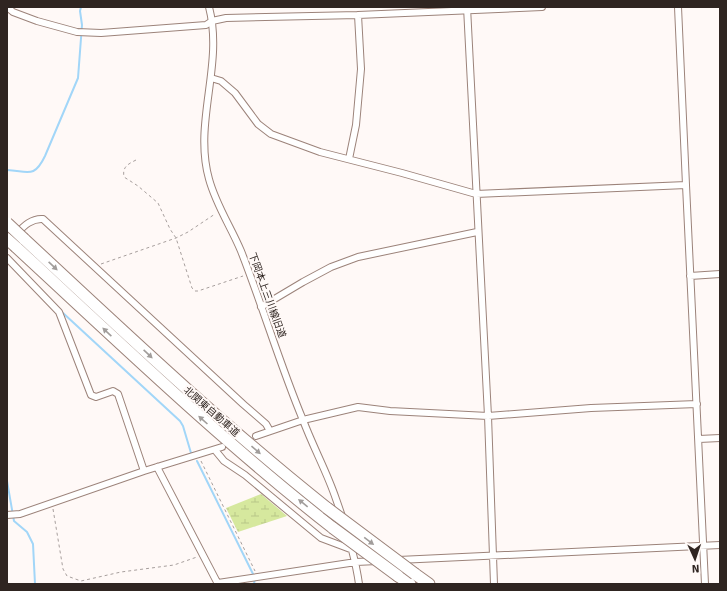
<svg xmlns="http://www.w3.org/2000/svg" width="727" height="591" viewBox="0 0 727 591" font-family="Signika,'Noto Sans JP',sans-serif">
<defs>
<pattern id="wetland-marsh" width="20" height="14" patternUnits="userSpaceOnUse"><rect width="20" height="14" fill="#d6e89e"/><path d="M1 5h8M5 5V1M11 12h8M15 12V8" fill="none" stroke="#b8c788"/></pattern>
</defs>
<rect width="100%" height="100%" fill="#fff9f7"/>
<path fill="url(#wetland-marsh)" d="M261 494 287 516 238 532 226 508Z"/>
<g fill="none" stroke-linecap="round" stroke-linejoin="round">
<path stroke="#a2d6f8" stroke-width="2" d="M7 170C28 171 34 179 45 156L78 78 82 25 80 11 81 7
M63 313 180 421 183 426 191 453
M197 461 255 578 254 584
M7 481 14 521 27 532 33 544 35 584"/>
<g stroke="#9c837a" stroke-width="8">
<path id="minor" d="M7 7 13 12 37 21 77 32 101 33 206 25 212 21 226 18 358 15 542 7
M209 7C224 65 193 122 209 179 216 205 231 227 241 251 263 307 280 365 303 420 313 447 327 472 336 499 346 527 355 555 359 584
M467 7 488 416 494 584
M678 7 686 185 705 584
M211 78 221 81 235 93 258 124 271 134 320 152 402 173 476 194 686 185
M349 159 356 125 361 69 358 15
M15 235C23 227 31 218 43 219L243 404 266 424 270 431
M7 258 59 312 91 395 96 397 113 391 118 394 144 471
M690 276 720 274
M261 307 303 282 331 267 358 257 477 232
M256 436 303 420 358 407 390 411 488 416 591 408 697 404
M699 439 720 438
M215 450 224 461 245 475 321 538 353 550
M157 467 218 584
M7 515 20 514 144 471 222 447
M218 583 356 562 720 545"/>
</g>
<g stroke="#9c837a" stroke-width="13">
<path id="motorway" d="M24 239C123 331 221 424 327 508
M16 247C120 343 222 441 333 528
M415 574 429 584
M398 576 410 584"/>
</g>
<path stroke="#a79f9d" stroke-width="1" stroke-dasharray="3 3" stroke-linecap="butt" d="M136 160C128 164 122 167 124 177L138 186 158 203 170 229 176 238 192 288 195 291H198L243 276
M101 264 176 238 188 232 215 214
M201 461 255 571
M53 509 63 569 67 576 81 581 121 572 174 565 197 557"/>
<use href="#minor" stroke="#fff" stroke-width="6"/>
<use href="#motorway" stroke="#fff" stroke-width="11"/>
<g stroke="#9c837a" stroke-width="13" stroke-linecap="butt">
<path id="motorway-bridge" d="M7 223 24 239
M7 239 16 247
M327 508 415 574
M333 528 398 576"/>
</g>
<use href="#motorway-bridge" stroke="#fff" stroke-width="11"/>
</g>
<defs><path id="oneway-solid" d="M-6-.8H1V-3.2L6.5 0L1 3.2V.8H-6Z"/></defs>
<g fill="#a19d9b">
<use href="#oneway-solid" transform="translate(53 266) rotate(43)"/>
<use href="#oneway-solid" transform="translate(107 332) rotate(-137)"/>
<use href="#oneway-solid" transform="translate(148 354) rotate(43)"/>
<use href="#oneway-solid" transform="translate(203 420) rotate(-138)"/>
<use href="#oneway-solid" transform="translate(256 450) rotate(41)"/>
<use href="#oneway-solid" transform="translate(303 503) rotate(-141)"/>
<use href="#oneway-solid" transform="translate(369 541) rotate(37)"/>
</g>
<g text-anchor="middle" stroke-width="4" stroke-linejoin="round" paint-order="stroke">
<g font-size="10" fill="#2f2521" stroke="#fff9f7">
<text transform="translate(268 295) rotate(70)" y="4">下岡本上三川線旧道</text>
<text transform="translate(212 411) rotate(41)" y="4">北関東自動車道</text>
</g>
</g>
<rect width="727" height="591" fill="none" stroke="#2f2521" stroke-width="16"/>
<g transform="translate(695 559) rotate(177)" stroke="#fff9f7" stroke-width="3" paint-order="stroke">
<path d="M0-3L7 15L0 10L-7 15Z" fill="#2f2521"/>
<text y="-6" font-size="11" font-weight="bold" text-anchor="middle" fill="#2f2521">N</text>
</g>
</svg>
